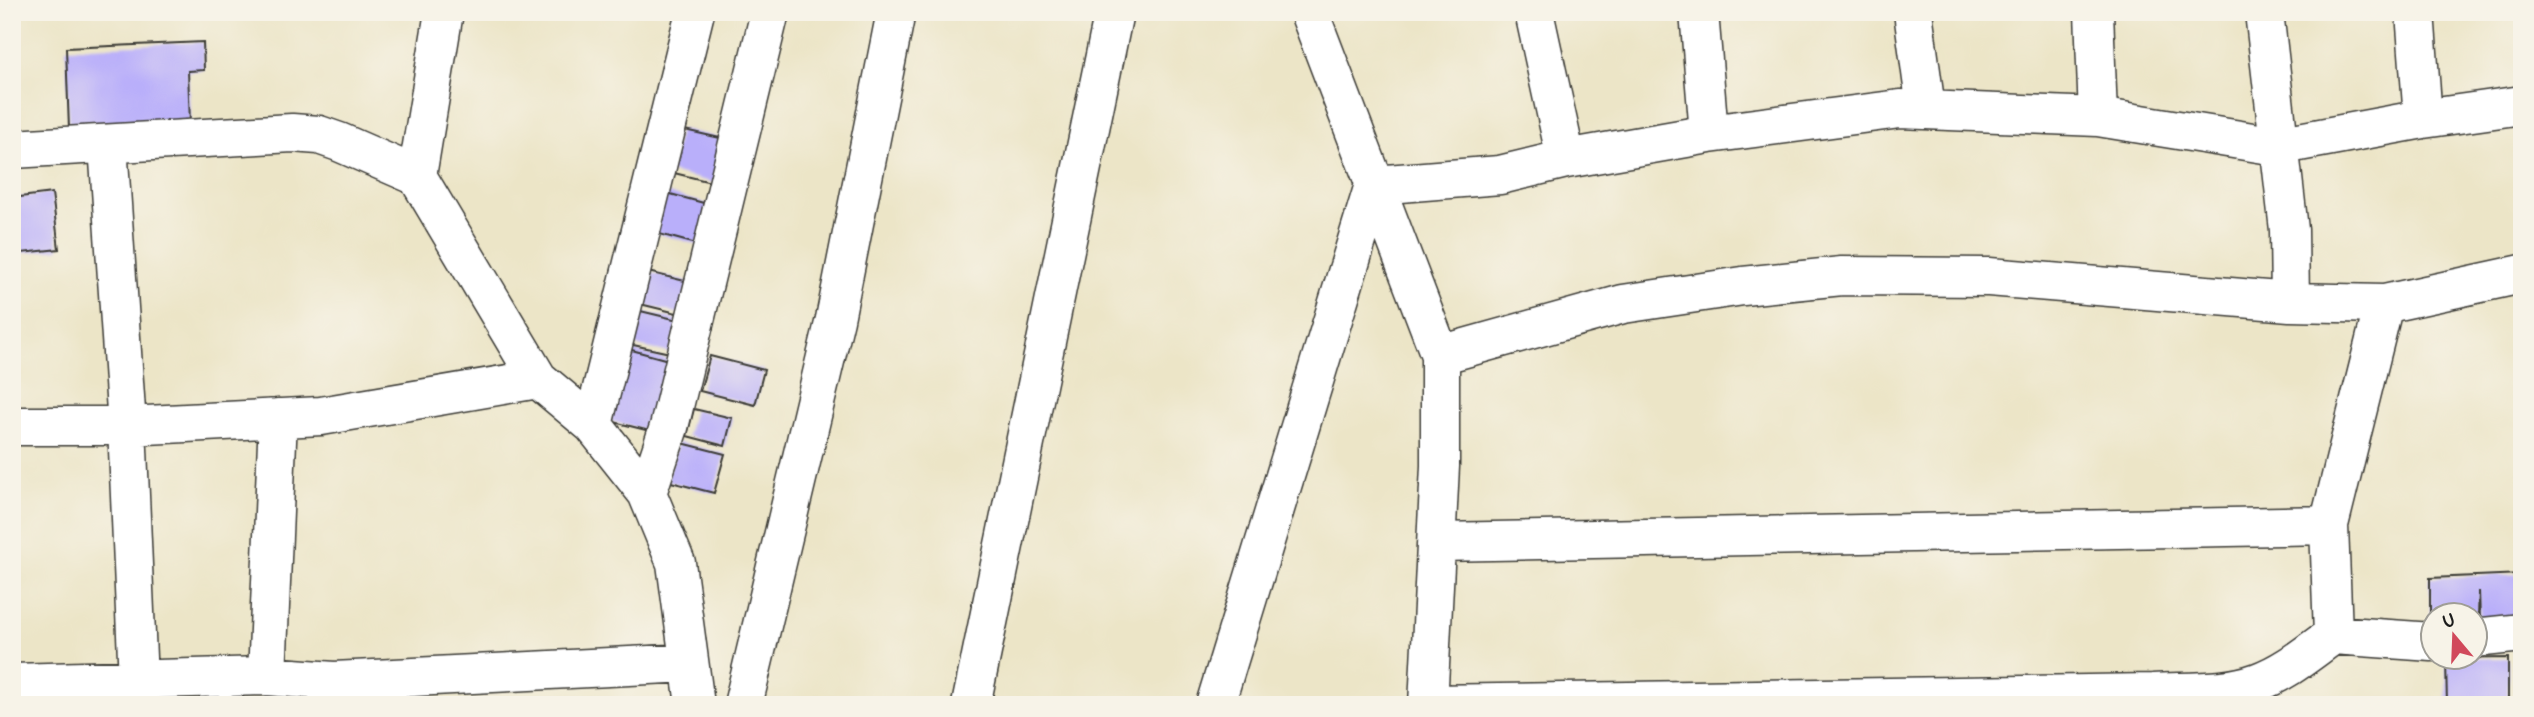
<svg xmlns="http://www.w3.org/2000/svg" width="2534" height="717" viewBox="0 0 2534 717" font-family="'Patrick Hand',sans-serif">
<rect width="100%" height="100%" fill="#f7f3e8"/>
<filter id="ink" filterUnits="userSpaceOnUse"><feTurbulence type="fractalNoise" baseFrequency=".0143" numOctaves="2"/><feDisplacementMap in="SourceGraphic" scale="14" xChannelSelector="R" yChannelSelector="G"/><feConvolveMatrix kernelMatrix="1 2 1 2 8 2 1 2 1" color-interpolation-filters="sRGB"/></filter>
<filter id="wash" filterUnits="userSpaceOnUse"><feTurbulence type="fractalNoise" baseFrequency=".00686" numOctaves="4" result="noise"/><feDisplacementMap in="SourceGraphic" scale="28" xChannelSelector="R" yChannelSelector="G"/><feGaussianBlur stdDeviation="1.57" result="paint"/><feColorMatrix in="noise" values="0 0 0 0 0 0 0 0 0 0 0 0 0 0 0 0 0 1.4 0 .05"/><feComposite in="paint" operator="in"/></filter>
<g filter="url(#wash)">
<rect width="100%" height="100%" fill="#ece5c7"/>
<g id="blocks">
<path fill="#b9affa" d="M203 42 204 70 188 71 190 123 69 129 66 48Z
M680 129 729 140 719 184 670 172Z
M663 192 711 205 700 245 652 232Z
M52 193 59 249 12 254V198Z
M648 272 693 283 685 315 640 304Z
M632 309 678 320 670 353 624 343Z
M628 349 672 361 654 432 610 421Z
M710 356 764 370 755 405 700 391Z
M694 409 732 418 725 446 687 436Z
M678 442 725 454 714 493 667 481Z
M2522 574V617L2480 619 2479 591 2478 615H2430V578Z
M2508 658V705H2447L2446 659Z"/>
</g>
</g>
<g filter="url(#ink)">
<use href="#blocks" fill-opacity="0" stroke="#3b3a36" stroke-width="2"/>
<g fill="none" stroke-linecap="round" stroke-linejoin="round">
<g stroke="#3b3a36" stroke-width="41">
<path id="minor" d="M1309 12 1440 355V466L1428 705
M1534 12 1566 159
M1699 12 1709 134
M1913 12 1926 109
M2094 12 2098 117
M2264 12 2289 230 2290 302
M2415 12 2423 119
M108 145 127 426 138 681 135 705
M12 149 292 133 319 135 339 142 417 176 538 379 593 425 647 493 676 563 695 705
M417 176 444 12
M1440 355 1623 304 1743 286 1842 276 1989 277 2290 302 2384 304 2522 274
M593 425 695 12
M12 426H127L321 416 538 379
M647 493 669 427 770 12
M1437 542 2329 525
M2333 635 2432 642
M2474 638 2522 633
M267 676 278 418
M12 683 267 676 334 681 689 663
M1428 704 2153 693C2187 691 2226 694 2258 682 2286 672 2309 652 2333 635L2329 525 2384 304
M743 705 835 319 896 12
M971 705 1114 12
M1215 705 1374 185 1500 175 1566 159 1709 134 1900 109 2098 117 2277 146 2423 119 2522 105"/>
</g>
<use href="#minor" stroke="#fff" stroke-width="38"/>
</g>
</g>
<rect width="2534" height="717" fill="none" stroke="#f7f3e8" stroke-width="42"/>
<g transform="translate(2454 636) rotate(341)"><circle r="33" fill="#f7f3e8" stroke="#9f9d96" stroke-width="2"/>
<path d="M0-5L12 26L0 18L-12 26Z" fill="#d1495b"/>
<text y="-10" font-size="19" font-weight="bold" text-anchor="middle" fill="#1c1c1c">U</text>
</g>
</svg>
